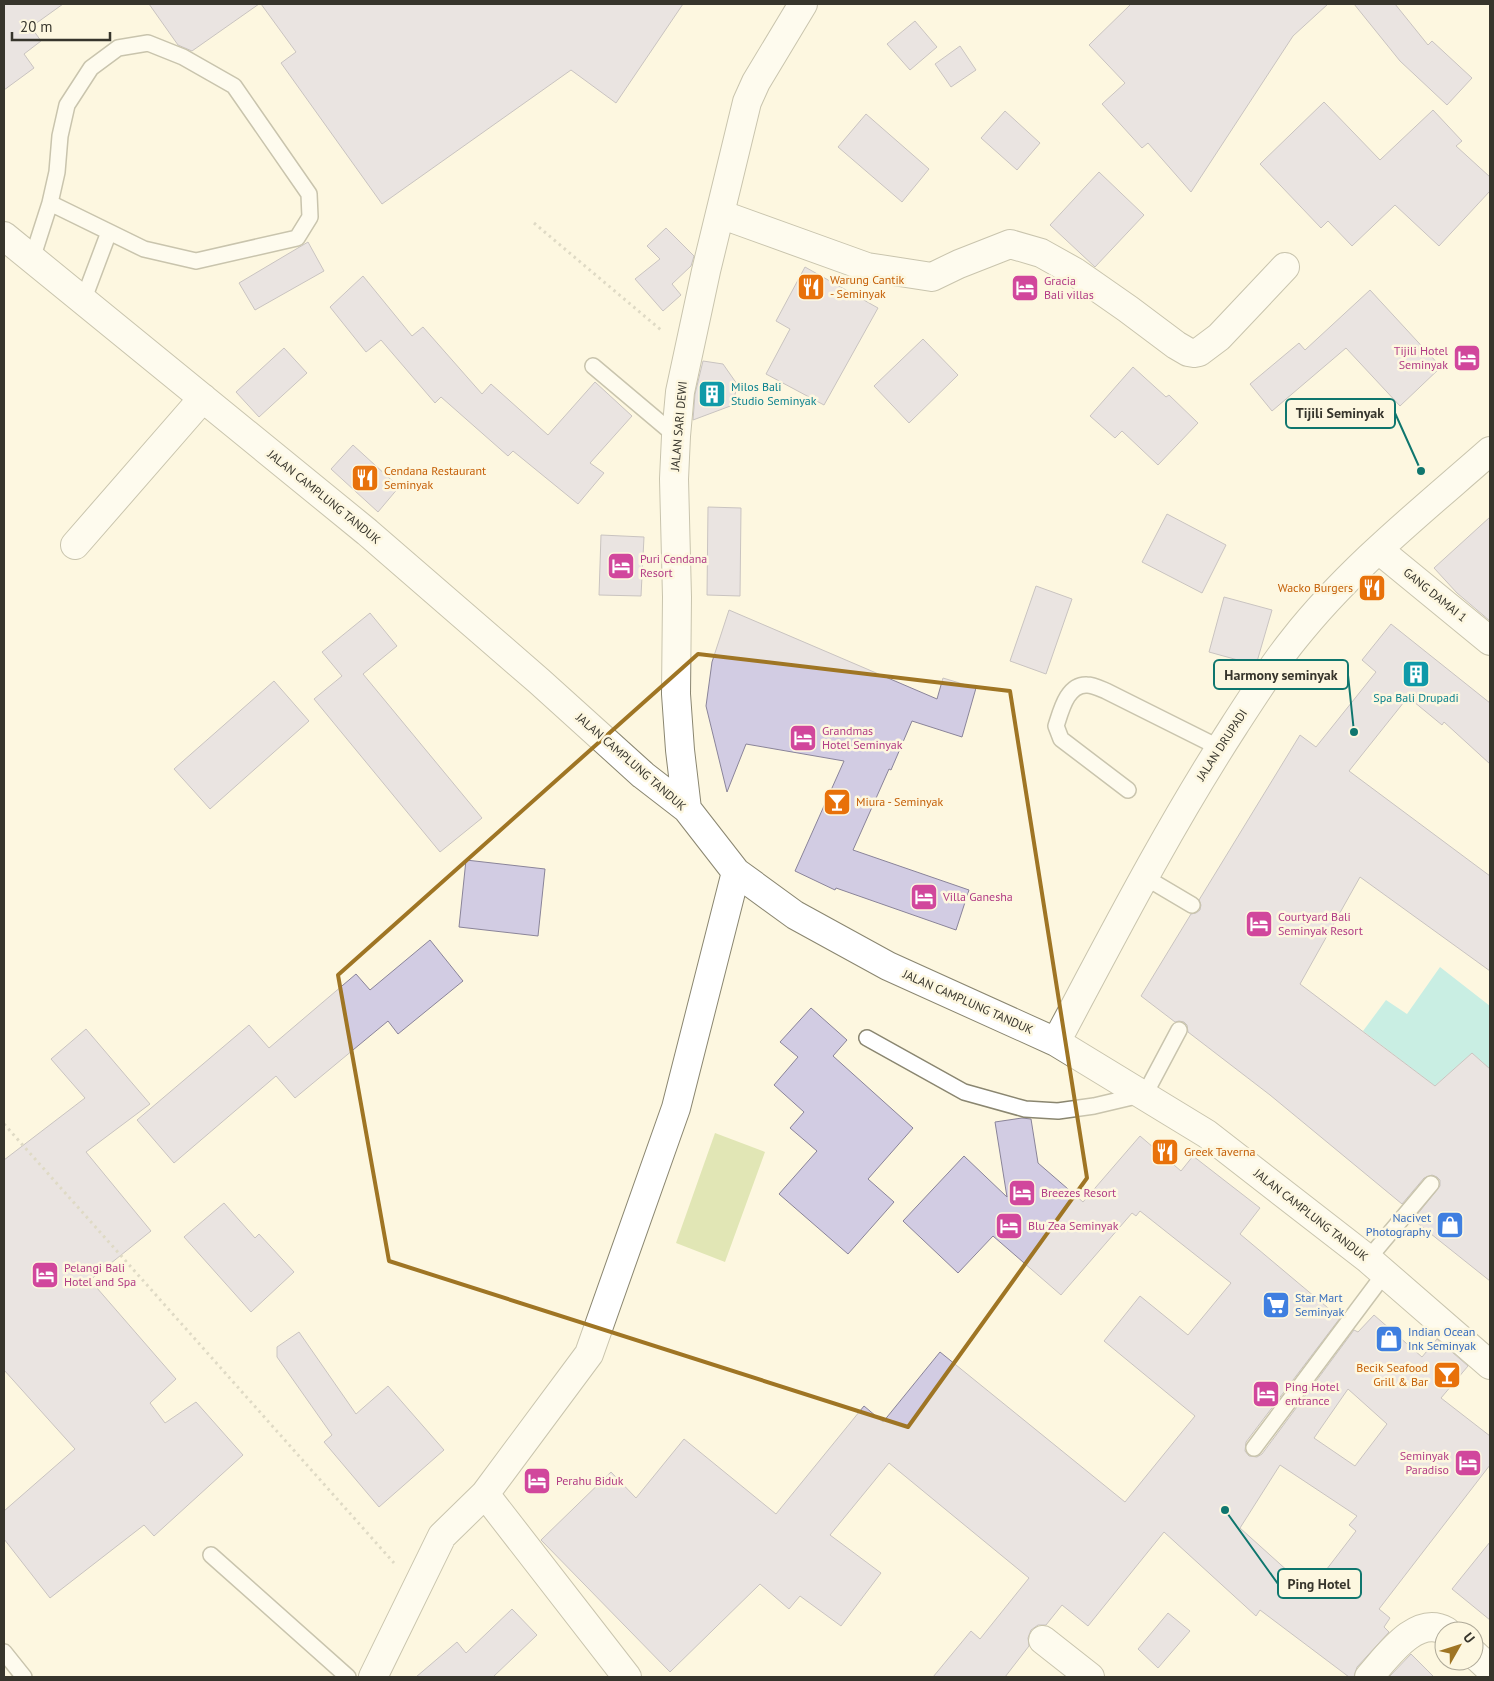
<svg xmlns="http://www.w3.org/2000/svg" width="1494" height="1681" viewBox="0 0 1494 1681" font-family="'PT Sans',sans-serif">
<rect width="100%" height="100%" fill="#fdf7e0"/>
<path fill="#e1e6b5" d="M715 1133 765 1152 725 1262 676 1243Z"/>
<path fill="#8be2e7" d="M1440 967 1490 1006V1069L1472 1053 1435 1086 1363 1031 1386 1000 1407 1014Z"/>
<path fill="#d2cce3" stroke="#8a8499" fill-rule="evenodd" d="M4 4H63L31 27 41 41 24 54 34 68 4 90Z
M149 4H259L192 51 178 45Z
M261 4H683L616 103 571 70 382 204 281 63 296 52Z
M1131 4H1328L1293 36 1191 192 1148 143 1142 148 1102 104 1125 83 1089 45Z
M1354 4H1395L1428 45 1432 41 1472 78 1447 105 1400 61Z
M915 21 937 47 910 70 887 44Z
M960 46 976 70 951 87 935 64Z
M1324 102 1380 160 1433 110 1462 141 1456 146 1490 177V191L1439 246 1395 205 1352 246 1328 221 1321 228 1260 164Z
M1005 111 1040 143 1017 170 981 138Z
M866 114 929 169 902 202 838 147Z
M1099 172 1144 215 1095 267 1050 225Z
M666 228 694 256 691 266 672 284 681 295 663 311 635 279 660 259 647 246Z
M308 242 324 271 255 310 239 283Z
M805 267 878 308 824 405 766 374 790 329 776 321Z
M363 276 412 336 423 327 482 394 491 384 548 435 595 382 632 416 590 463 604 473 578 504 513 451 508 456 441 397 435 403 381 340 366 352 330 307Z
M1370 290 1441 367 1400 406 1346 348 1272 411 1250 384 1299 343 1305 350Z
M923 339 958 375 909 423 874 386Z
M284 348 307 373 259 417 236 392Z
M703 361 723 364 737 384 733 405 693 420 695 394Z
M1133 367 1166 397 1169 395 1198 423 1158 465 1122 431 1115 438 1090 416Z
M353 445 399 487 378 512 331 469Z
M708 507 741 508 740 596 707 595Z
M1167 514 1226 545 1202 593 1142 562Z
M1490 517V621L1457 593 1434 568Z
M601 535 644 537 641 596 599 595Z
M1036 586 1072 599 1046 674 1010 661Z
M1224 597 1272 610 1256 665 1209 652Z
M729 610 937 699 943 678 976 688 962 737 912 721 891 770 889 769 853 850 969 890 956 930 836 888 835 890 795 871 844 761 746 744 727 792 706 706 712 662Z
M370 613 397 646 363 674 482 818 440 852 314 699 342 676 322 652Z
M1391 624 1490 703V764L1444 722 1442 725 1408 697 1349 771 1490 876V971L1360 877 1300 984 1435 1086 1472 1053 1490 1069V1281L1416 1222 1419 1219 1416 1216 1440 1186V1180L1437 1177 1432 1175 1424 1178 1402 1204 1270 1095 1188 1032 1187 1025 1184 1022 1179 1021 1175 1022 1141 996 1191 914 1196 913 1200 910 1201 905 1199 900 1300 735 1316 747 1376 672 1362 660Z
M274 681 309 721 210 809 174 769Z
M466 860 545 869 538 936 459 927Z
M430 940 463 981 398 1034 388 1021 295 1098 276 1076 174 1163 137 1120 249 1025 269 1048 356 974 370 990Z
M811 1008 847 1040 833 1056 913 1128 868 1179 894 1202 848 1254 779 1194 817 1151 790 1128 804 1112 774 1085 798 1057 780 1042Z
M86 1029 150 1104 86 1152 151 1231 90 1280 176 1379 150 1403 165 1423 196 1402 243 1455 154 1536 144 1525 50 1598 4 1539V1511L75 1449 4 1370V1160L85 1098 51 1059Z
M1022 1118 1031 1119 1038 1163 1083 1202 1140 1136 1181 1171 1193 1156 1260 1208 1240 1234 1340 1318 1246 1442 1245 1451 1249 1456 1257 1457 1262 1454 1354 1330 1358 1332 1374 1315 1422 1357 1437 1339 1468 1366 1441 1398 1490 1436V1465L1379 1609 1390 1618 1384 1627 1389 1632 1357 1667 1354 1677H1349L1260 1610 1256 1616 1164 1532 1088 1626 1062 1605 1046 1625H1038L1031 1630 1028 1638 1029 1646 1005 1677H933L971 1631 980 1639 1029 1578 889 1463 830 1535 881 1573 841 1626 800 1596 789 1609 760 1584 670 1672 541 1540 611 1472 636 1498 684 1439 776 1514 864 1406 883 1422 940 1352 1125 1502 1195 1416 1104 1341 1140 1296 1188 1335 1231 1283 1140 1211 1136 1216 1132 1213 1061 1295 993 1236 958 1273 903 1221 964 1156 1007 1197 995 1122ZM1348 1389 1387 1424 1355 1466 1314 1438ZM1280 1465 1357 1516 1349 1525 1356 1531 1310 1591 1240 1528Z
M224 1203 255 1238 259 1234 294 1272 251 1312 184 1237Z
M299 1332 356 1414 388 1386 444 1450 379 1507 324 1442 332 1435 277 1357V1347Z
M1490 1542V1620L1452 1589Z
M512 1609 537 1635 493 1677H416L457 1642 466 1653Z
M1168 1613 1190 1631 1158 1668 1138 1649Z
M1411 1654 1434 1677H1389Z"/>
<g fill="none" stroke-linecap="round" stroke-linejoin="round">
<g stroke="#8a8670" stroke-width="18">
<path id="service" d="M32 259 50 203 57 172 60 136 67 105 91 68 118 48 148 43 183 57 234 86 309 194 310 217 297 238 196 261 144 249 50 203
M83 301 109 232
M593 366 676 436
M1128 790 1061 739 1056 726C1061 711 1067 684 1087 685 1093 685 1101 689 1106 691L1220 748
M1143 876 1192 905
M867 1038 964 1092 1025 1109 1058 1111 1094 1106 1145 1094 1179 1030
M1368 1259 1431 1184
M1254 1448 1385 1273
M211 1555 348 1677
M4 1652 24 1677"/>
</g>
<g stroke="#8a8670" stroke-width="30">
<path id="minor" d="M720 214 867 267 932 277 959 264 1010 244 1041 253 1075 272 1128 309 1176 345 1188 352 1194 353 1199 352 1219 337 1285 267
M4 236 367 532 539 681 643 775 687 809 736 872 795 915 888 966 1056 1042 1207 1134 1368 1259 1490 1365
M75 545 203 398
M1379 550 1490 641
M687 809 680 750 676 694 677 597 674 479 676 436 680 392 706 271 747 102 756 82 803 4
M1056 1042C1113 935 1168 828 1234 726 1253 697 1272 666 1294 639 1350 568 1423 510 1490 451
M485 1494 627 1677
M1043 1640 1090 1677
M1474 1654 1490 1669
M373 1677 442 1536 485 1494 589 1354 676 1108 736 872
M1369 1677C1387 1657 1416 1614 1446 1631"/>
</g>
<path stroke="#bbb6a4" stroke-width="3" stroke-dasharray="2.5 4" stroke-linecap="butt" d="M534 223 661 330
M4 1124 394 1563"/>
<use href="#service" stroke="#fff" stroke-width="15"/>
<use href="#minor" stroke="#fff" stroke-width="28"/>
</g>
<path d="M0 0H1494V1681H0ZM698 654 1010 691 1087 1178 908 1427 389 1261 338 975Z" fill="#fdf7e0" fill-opacity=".55" fill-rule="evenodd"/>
<path fill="none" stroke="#9f7524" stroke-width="4" stroke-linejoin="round" d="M698 654 1010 691 1087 1178 908 1427 389 1261 338 975Z"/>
<defs>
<g id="restaurant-square" transform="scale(1.4375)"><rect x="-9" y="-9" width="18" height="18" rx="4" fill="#e8710a" stroke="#fdf7e0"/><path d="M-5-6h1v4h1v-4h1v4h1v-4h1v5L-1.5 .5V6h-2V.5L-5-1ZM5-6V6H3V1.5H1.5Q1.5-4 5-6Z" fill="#fff"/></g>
<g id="hotel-square" transform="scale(1.4375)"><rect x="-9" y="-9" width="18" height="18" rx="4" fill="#d1479c" stroke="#fdf7e0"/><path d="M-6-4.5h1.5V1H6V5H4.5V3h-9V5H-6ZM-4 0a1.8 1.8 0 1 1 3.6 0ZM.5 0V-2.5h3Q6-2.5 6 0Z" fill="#fff"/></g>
<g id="building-square" transform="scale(1.4375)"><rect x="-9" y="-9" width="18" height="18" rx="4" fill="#0f9aa8" stroke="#fdf7e0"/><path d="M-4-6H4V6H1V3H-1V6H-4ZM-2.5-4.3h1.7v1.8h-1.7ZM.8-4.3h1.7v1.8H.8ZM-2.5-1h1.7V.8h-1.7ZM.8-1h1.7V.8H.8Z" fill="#fff"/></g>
<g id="bar-square" transform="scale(1.4375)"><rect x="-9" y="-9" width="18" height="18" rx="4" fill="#e8710a" stroke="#fdf7e0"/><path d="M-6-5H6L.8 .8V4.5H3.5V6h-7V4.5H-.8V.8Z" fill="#fff"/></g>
<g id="shop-square" transform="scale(1.4375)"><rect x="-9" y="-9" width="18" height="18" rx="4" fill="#3f7fe0" stroke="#fdf7e0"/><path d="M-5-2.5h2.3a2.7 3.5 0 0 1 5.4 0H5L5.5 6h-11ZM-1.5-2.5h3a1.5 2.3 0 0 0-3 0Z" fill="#fff"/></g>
<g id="supermarket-square" transform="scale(1.4375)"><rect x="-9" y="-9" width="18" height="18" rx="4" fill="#3f7fe0" stroke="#fdf7e0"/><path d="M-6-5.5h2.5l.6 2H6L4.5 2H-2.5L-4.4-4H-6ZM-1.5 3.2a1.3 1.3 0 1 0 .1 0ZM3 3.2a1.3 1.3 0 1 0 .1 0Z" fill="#fff"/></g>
</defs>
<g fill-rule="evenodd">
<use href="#restaurant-square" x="811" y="287"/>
<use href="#hotel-square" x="1025" y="288"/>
<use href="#hotel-square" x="1467" y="358"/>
<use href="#building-square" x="712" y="394"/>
<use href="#restaurant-square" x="365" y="478"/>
<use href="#hotel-square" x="621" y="566"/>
<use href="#restaurant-square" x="1372" y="588"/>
<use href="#building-square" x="1416" y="674"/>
<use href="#hotel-square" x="803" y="738"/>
<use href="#bar-square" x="837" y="802"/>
<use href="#hotel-square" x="924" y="897"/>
<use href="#hotel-square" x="1259" y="924"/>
<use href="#restaurant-square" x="1165" y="1152"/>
<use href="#hotel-square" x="1022" y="1193"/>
<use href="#shop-square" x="1450" y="1225"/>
<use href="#hotel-square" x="1009" y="1226"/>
<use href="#hotel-square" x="45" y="1275"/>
<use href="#supermarket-square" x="1276" y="1305"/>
<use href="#shop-square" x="1389" y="1339"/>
<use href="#bar-square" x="1447" y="1375"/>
<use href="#hotel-square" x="1266" y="1394"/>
<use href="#hotel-square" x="1468" y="1463"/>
<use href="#hotel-square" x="537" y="1481"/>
</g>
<g text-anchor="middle" stroke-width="5" stroke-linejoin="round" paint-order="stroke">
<g font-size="12" fill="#c56008" stroke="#fdf7e0" text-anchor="start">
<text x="830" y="284">Warung Cantik<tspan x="830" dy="14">- Seminyak</tspan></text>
<text x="384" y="475">Cendana Restaurant<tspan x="384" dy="14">Seminyak</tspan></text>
<text x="1353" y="592" text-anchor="end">Wacko Burgers</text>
<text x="856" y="806">Miura - Seminyak</text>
<text x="1184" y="1156">Greek Taverna</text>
<text x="1428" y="1372" text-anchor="end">Becik Seafood<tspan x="1428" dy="14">Grill &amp; Bar</tspan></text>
</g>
<g font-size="12" fill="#b23c85" stroke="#fdf7e0" text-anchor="start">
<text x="1044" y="285">Gracia<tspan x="1044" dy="14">Bali villas</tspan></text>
<text x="1448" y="355" text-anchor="end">Tijili Hotel<tspan x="1448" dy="14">Seminyak</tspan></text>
<text x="640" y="563">Puri Cendana<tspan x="640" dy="14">Resort</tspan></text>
<text x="822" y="735">Grandmas<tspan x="822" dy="14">Hotel Seminyak</tspan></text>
<text x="943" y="901">Villa Ganesha</text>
<text x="1278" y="921">Courtyard Bali<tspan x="1278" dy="14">Seminyak Resort</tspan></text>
<text x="1041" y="1197">Breezes Resort</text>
<text x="1028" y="1230">Blu Zea Seminyak</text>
<text x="64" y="1272">Pelangi Bali<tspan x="64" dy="14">Hotel and Spa</tspan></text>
<text x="1285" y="1391">Ping Hotel<tspan x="1285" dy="14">entrance</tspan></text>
<text x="1449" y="1460" text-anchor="end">Seminyak<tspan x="1449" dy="14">Paradiso</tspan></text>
<text x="556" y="1485">Perahu Biduk</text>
</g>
<g font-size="12" fill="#0d838f" stroke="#fdf7e0" text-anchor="start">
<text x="731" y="391">Milos Bali<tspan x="731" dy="14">Studio Seminyak</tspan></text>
<text x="1416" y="702" text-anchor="middle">Spa Bali Drupadi</text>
</g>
<g font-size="12" fill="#37352c" stroke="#fdf7e0">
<text transform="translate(679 426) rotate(-85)" y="4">JALAN SARI DEWI</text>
<text transform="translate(324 497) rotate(39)" y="4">JALAN CAMPLUNG TANDUK</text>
<text transform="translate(1435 595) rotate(39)" y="4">GANG DAMAI 1</text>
<text transform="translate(1222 745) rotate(-57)" y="4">JALAN DRUPADI</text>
<text transform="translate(631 762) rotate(41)" y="4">JALAN CAMPLUNG TANDUK</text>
<text transform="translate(968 1002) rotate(24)" y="4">JALAN CAMPLUNG TANDUK</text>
<text transform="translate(1311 1215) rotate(38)" y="4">JALAN CAMPLUNG TANDUK</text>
</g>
<g font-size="12" fill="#366cbe" stroke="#fdf7e0" text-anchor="start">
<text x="1431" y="1222" text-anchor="end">Nacivet<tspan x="1431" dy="14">Photography</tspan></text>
<text x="1295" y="1302">Star Mart<tspan x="1295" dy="14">Seminyak</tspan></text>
<text x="1408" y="1336">Indian Ocean<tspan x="1408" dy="14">Ink Seminyak</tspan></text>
</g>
</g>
<path fill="none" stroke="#0f766e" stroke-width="2" d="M1421 471L1395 413M1354 732L1348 675M1225 1510L1278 1584"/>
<g fill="#0f766e" stroke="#fdf7e0" stroke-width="2">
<circle cx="1421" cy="471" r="5"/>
<circle cx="1354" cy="732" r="5"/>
<circle cx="1225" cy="1510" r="5"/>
</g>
<g fill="#fdf7e0" stroke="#0f766e" stroke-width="2">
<rect x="1286" y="399" width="109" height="29" rx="5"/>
<rect x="1214" y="660" width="134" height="29" rx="5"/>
<rect x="1278" y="1569" width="83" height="29" rx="5"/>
</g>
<g font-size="14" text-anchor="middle" font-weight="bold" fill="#37352c">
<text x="1340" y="418">Tijili Seminyak</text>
<text x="1281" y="680">Harmony seminyak</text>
<text x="1319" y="1589">Ping Hotel</text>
</g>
<rect width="1494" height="1681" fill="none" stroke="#37352c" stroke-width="10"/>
<g transform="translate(1459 1646) rotate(51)"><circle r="24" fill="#fdf7e0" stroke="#aea998"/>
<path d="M0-4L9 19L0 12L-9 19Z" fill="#9f7524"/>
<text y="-8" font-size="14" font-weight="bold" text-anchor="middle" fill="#37352c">U</text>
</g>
<path d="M12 32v8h98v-8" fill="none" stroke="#37352c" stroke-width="2.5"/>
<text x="20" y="32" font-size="15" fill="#37352c" stroke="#fdf7e0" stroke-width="4" paint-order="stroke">20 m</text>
</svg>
